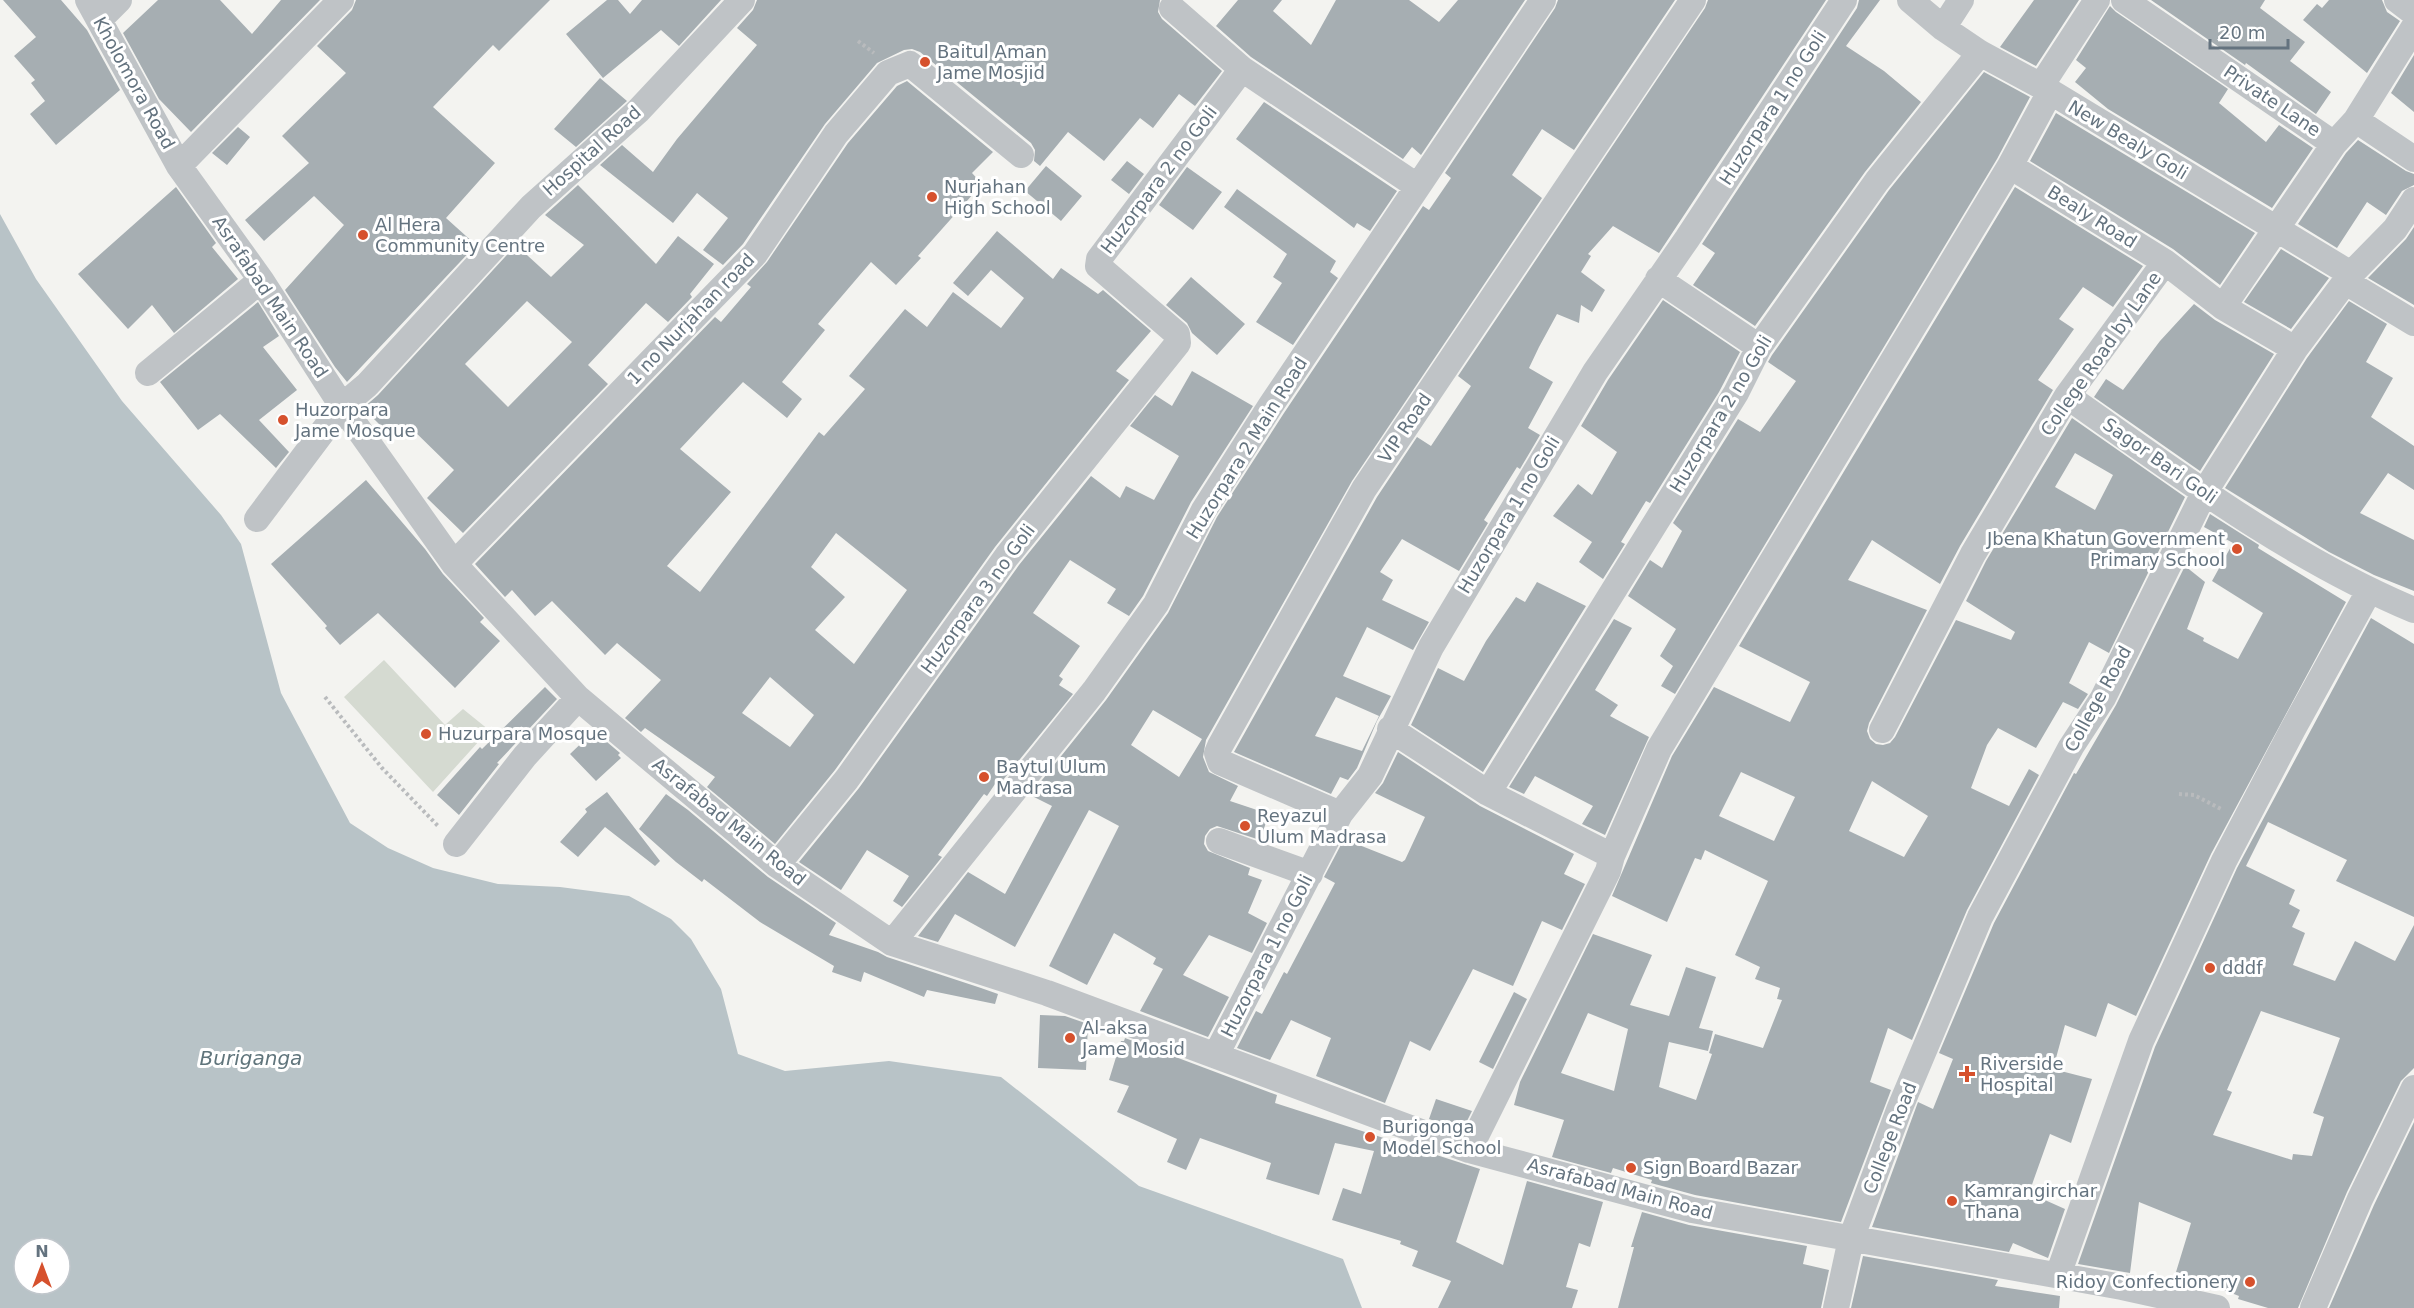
<svg xmlns="http://www.w3.org/2000/svg" width="2414" height="1308" viewBox="0 0 2414 1308" font-family="'DejaVu Sans',sans-serif">
<rect width="100%" height="100%" fill="#f3f3f0"/>
<path fill="#d5dad1" d="M384 660 445 725 463 709 489 730 433 792 344 697Z"/>
<path fill="#b8c3c7" fill-rule="evenodd" d="M0 214 36 279 122 401 221 515 241 544 281 693 350 823 388 848 433 868 498 884 560 887 629 896 671 919 691 939 721 989 738 1054 785 1071 889 1061 1001 1077 1139 1186 1343 1259 1362 1308H0ZM24 1248H60V1284H24Z"/>
<path fill="#a6aeb2" fill-rule="evenodd" d="M3 0H61L87 30 120 90 56 145 30 114 45 101 31 83 35 80 14 56 36 37Z
M158 0H220L252 34 281 0H320L191 132 159 99 123 33Z
M356 0H550L499 51 493 45 433 107 495 163 446 218 476 245 347 382 335 367 285 290 344 225 314 196 264 241 245 220 309 163 282 136 346 73 317 46 352 10Z
M607 0H618L630 14 642 0H721L679 46 661 30 603 78 566 34Z
M757 0H1160L1158 12 1162 19 1222 71 1195 106 1179 94 1153 128 1140 118 1104 161 1068 132 1040 166 1034 161 1035 150 1031 143 920 52 912 49 904 50 877 63 825 124 743 244 723 265 703 250 728 218 697 193 673 223 600 165 622 145 653 172 677 139 757 45 737 28 753 10Z
M1238 0H1282L1273 11 1311 45 1336 0H1409L1439 22 1458 0H1525L1421 155 1412 147 1403 159 1251 57 1216 26Z
M1558 0H1675L1574 150 1542 129 1512 175 1542 198 1352 481 1206 740 1203 757 1209 772 1238 786 1230 801 1269 814 1260 840 1217 826 1210 829 1205 836 1204 844 1208 851 1250 868 1248 875 1262 880 1248 913 1267 923 1252 953 1209 935 1183 975 1229 997 1208 1037 1140 1011 1163 969 1153 964 1156 958 1114 933 1087 985 1049 966 1119 826 1089 810 1015 947 955 914 938 942 918 936 968 872 1005 894 1052 806 1030 795 1106 700 1168 613 1217 517 1284 413 1423 206 1429 210 1451 178 1445 173 1555 8ZM1153 710 1202 739 1179 777 1131 745Z
M1708 0H1826L1659 253 1613 226 1588 254 1591 256 1581 272 1605 290 1592 312 1581 305 1579 323 1557 314 1539 347 1529 368 1553 382 1528 428 1540 435 1520 469 1517 467 1484 520 1488 523 1459 571 1402 539 1380 572 1393 580 1382 600 1429 622 1413 650 1367 627 1343 676 1391 696 1377 721 1357 768 1348 780 1340 777 1331 794 1234 752 1377 497 1417 437 1431 446 1471 386 1458 376 1705 8ZM1336 697 1379 716 1362 751 1315 736Z
M1859 0H1880L1846 46 1884 71 1921 102 1865 172 1755 326 1693 285 1715 253 1702 244 1857 8Z
M2034 0H2079L2036 66 2000 47Z
M2151 0H2265L2260 8 2305 42 2290 61 2331 92 2316 114 2246 63 2245 65Z
M2329 0H2382L2387 12 2400 21 2367 73 2303 20 2317 4 2322 8Z
M2110 6 2116 12 2228 89 2219 103 2266 142 2279 125 2313 148 2272 208 2108 109 2075 82 2086 68 2076 60Z
M2414 55V112L2391 93Z
M1984 72 2030 97 1997 159 1675 694 1661 686 1673 666 1660 656 1676 629 1628 596 1650 560 1662 568 1682 531 1673 523 1738 419 1760 432 1796 381 1768 362 1772 355 1889 190Z
M600 78 627 101 576 147 554 129Z
M907 81 993 152 972 173 982 184 918 256 921 258 896 285 871 262 818 324 825 330 782 382 802 399 787 418 743 382 680 449 731 492 667 566 700 592 819 432 824 436 865 389 849 376 905 309 927 327 953 292 1001 328 1024 298 991 270 968 296 953 283 997 231 1053 279 1061 268 1098 294 1103 290 1151 331 1116 371 1129 380 995 547 835 770 775 844 707 787 715 777 645 728 641 732 625 718 661 680 617 643 605 655 552 601 535 616 512 590 505 597 475 564 715 317 721 322 751 287 747 284 767 262 848 143 897 86ZM836 533 907 590 854 664 815 630 845 597 811 567ZM770 677 814 715 790 747 742 713Z
M1264 102 1397 191 1370 231 1357 223 1354 228 1236 139Z
M2056 113 2255 233 2220 285 2173 249 2030 161Z
M238 127 250 137 227 165 212 153Z
M2358 140 2406 171 2414 174V185L2402 191 2386 215 2367 202 2337 248 2298 224 2346 153Z
M1127 161 1144 174 1129 194 1111 180Z
M1046 166 1082 196 1061 221 1025 191Z
M1187 167 1222 192 1193 230 1159 205Z
M578 185 656 264 678 236 714 264 690 294 692 297 668 322 646 303 588 365 608 384 463 533 427 498 454 470 407 424 393 438 363 408 378 395 516 245 551 277 584 245 545 215ZM527 301 572 342 508 407 465 364Z
M176 187 216 243 212 247 238 279 174 333 152 305 128 329 78 274Z
M2015 187 2143 266 2113 307 2083 287 2059 319 2074 329 2038 380 2053 390 1960 546 1940 584 1872 540 1848 580 1927 610 1869 723 1867 731 1870 739 1876 744 1883 745 1890 743 1895 737 1956 620 2011 640 2015 632 1966 601 1986 561 2072 418 2185 497 2109 653 2089 642 2069 683 2088 694 2078 709 2063 702 2036 748 1998 728 1987 745 1971 788 2009 806 2029 769 2039 775 1967 910 1912 1040 1888 1028 1870 1082 1891 1090 1841 1222 1695 1195 1651 1183 1652 1180 1613 1168 1611 1173 1552 1157 1564 1120 1514 1105 1520 1082 1593 934 1652 955 1630 1005 1669 1016 1686 967 1716 977 1699 1028 1713 1031 1708 1051 1669 1042 1659 1087 1696 1100 1712 1054 1709 1053 1715 1034 1763 1048 1782 1000 1777 999 1780 988 1755 979 1760 967 1735 955 1768 881 1705 850 1701 860 1695 858 1667 922 1612 896 1672 756 1714 687 1790 722 1810 682 1739 646ZM2075 453 2113 475 2095 510 2055 487ZM1741 772 1795 797 1774 841 1719 816ZM1872 781 1928 816 1904 857 1849 831ZM1588 1013 1628 1029 1614 1091 1561 1073Z
M1237 189 1336 261 1330 272 1338 278 1293 345 1256 322 1282 283 1273 277 1287 254 1224 207Z
M2414 227V305L2368 278 2406 239Z
M2281 249 2329 278 2291 329 2244 302Z
M1191 277 1245 324 1217 355 1192 333 1187 323 1166 305Z
M1663 300 1740 352 1719 392 1650 503 1646 501 1621 542 1625 544 1603 579 1579 562 1592 542 1553 516 1578 484 1592 495 1617 452 1581 426 1608 380Z
M2349 301 2387 324 2366 362 2393 378 2371 417 2414 446V490L2388 473 2360 513 2414 540V591L2374 575 2329 552 2225 488 2307 358Z
M258 302 279 336 263 347 297 390 259 420 289 452 276 468 220 414 198 430 160 382Z
M2194 304 2215 320 2274 354 2200 471 2094 397 2106 379 2123 390 2160 341Z
M1192 371 1253 406 1191 502 1143 596 1129 616 1107 603 1116 589 1070 560 1033 613 1080 646 1059 676 1063 679 1059 685 1073 694 1003 780 999 778 987 796 984 794 938 855 942 857 902 907 893 901 909 876 867 850 841 890 799 862 859 788 1019 565 1091 476 1120 498 1126 486 1154 500 1179 456 1130 426 1155 395 1172 406Z
M366 480 425 549 443 574 484 618 480 622 500 641 455 688 378 613 340 645 325 628 327 626 271 564Z
M2210 514 2259 545 2258 548 2346 602 2211 854 2136 1016 2108 1003 2096 1037 2065 1025 2053 1069 2092 1079 2071 1143 2050 1134 2029 1193 2065 1209 2048 1258 2013 1243 2009 1252 1872 1227 1918 1102 1933 1109 1953 1059 1939 1053 1994 923 2074 773 2076 774 2116 705 2185 566 2205 582 2187 629 2204 638 2203 641 2238 659 2263 613 2212 581 2233 543 2204 527Z
M1537 582 1586 606 1483 772 1411 725 1438 668 1464 681 1486 641 1516 597 1525 602Z
M2371 618 2414 644V917L2336 881 2347 860 2268 822 2246 866 2295 890 2289 904 2300 910 2292 927 2305 933 2293 965 2335 981 2355 941 2395 961 2414 925V1068L2401 1081 2347 1192 2298 1308H2268L2238 1299 2239 1296 2221 1289 2222 1286 2176 1272 2191 1223 2139 1202 2130 1273 2078 1264 2155 1047 2237 868ZM2261 1011 2340 1038 2313 1113 2324 1117 2312 1156 2293 1154 2292 1160 2213 1135 2232 1092 2227 1090Z
M1614 619 1632 628 1595 690 1618 705 1610 716 1649 737 1605 835 1582 824 1593 806 1535 776 1524 794 1509 787Z
M545 687 557 699 497 763 499 764 459 815 437 795 480 747 482 749Z
M594 731 620 753 618 755 621 758 596 781 570 754Z
M1398 752 1480 806 1574 854 1564 874 1585 884 1562 930 1542 921 1513 986 1473 969 1430 1051 1410 1041 1385 1103 1316 1076 1331 1038 1291 1020 1270 1060 1237 1048 1256 1011 1262 1014 1284 972 1287 974 1335 883 1324 877 1344 839 1402 862 1405 860 1425 817 1375 793 1383 783Z
M607 792 660 861 655 866 605 827 578 857 560 842 587 812 585 809Z
M666 794 688 810 768 877 836 923 829 935 878 952 887 957 981 988 998 994 995 1004 927 990 924 997 864 972 861 982 832 972 834 966 760 922 704 879 702 882 676 862 639 829Z
M1514 992 1527 999 1493 1069 1479 1062Z
M1040 1015 1065 1016 1088 1024 1086 1070 1038 1068Z
M1125 1038 1277 1095 1275 1103 1480 1169 1456 1242 1503 1265 1527 1181 1603 1202 1590 1247 1579 1243 1566 1287 1578 1290 1572 1308H1438L1451 1281 1412 1266 1418 1251 1400 1244 1401 1241 1332 1220 1343 1188 1361 1194 1374 1151 1335 1143 1319 1195 1266 1179 1271 1163 1200 1138 1186 1170 1167 1162 1177 1139 1117 1112 1129 1086 1109 1080 1121 1041H1124Z
M1436 1099 1472 1111 1462 1131 1429 1119Z
M2414 1122V1308H2329L2374 1205Z
M1642 1212 1689 1225 1807 1246 1803 1264 1829 1270 1821 1308H1618L1634 1247H1631Z
M1863 1256 1998 1280 1995 1286 2060 1296 2059 1308H1851Z"/>
<g fill="none" stroke-linecap="round" stroke-linejoin="round">
<path stroke="#b9bbbd" stroke-width="4" stroke-dasharray="3 3" stroke-linecap="butt" d="M858 41 874 53
M325 697 382 768 439 827
M2179 794 2194 795 2223 810"/>
<path stroke="#bfc3c6" stroke-width="26" d="M88 0 179 166 261 280 342 406 454 564 578 698 777 865 892 943 1047 993 1469 1150 1692 1210 2122 1287 2217 1308
M1910 0 1943 28 1980 53 2041 86 2351 274
M2124 0 2334 144 2356 120
M2397 0 2414 13
M1172 8 1242 69 1417 186
M99 20 119 0
M2414 27 2356 120 2414 159
M1943 28 1961 0
M2041 86 2097 0
M179 166 341 0
M2010 166 2165 262 2223 307 2295 349
M1658 279 1759 347
M2346 282 2414 323
M2223 307 2334 144
M148 373 261 280
M2067 396C2178 474 2288 557 2414 610
M257 519 342 406 367 385 531 207 638 111 742 0
M454 564 755 254 836 134 888 73 910 64 1021 155
M1390 729 1488 793 1612 856
M1882 730 1973 554 2067 396 2165 262
M1488 793 1736 393 1759 347 1877 181 1980 53
M1340 814 1220 762 1217 753 1220 746 1364 489 1693 0
M1219 841 1310 874
M456 844 525 756 578 698
M777 865 847 779 1007 556 1178 343 1177 334 1098 266 1099 259 1242 69
M892 943 1094 691 1156 604 1204 510 1271 405 1543 0
M1216 1055 1340 814 1370 776 1431 647 1595 372 1687 239 1844 0
M1469 1150 1608 871 1612 856 1659 749 2010 166 2050 92
M2058 1275 2141 1041 2224 861 2293 729 2369 591
M1836 1308 1851 1239 1899 1110 1980 917 2071 747 2103 698 2204 493 2295 349 2351 274 2395 229 2414 200
M2313 1308 2360 1199 2414 1088"/>
</g>
<g fill="#d6512d" stroke="#fff" stroke-width="2">
<circle cx="925" cy="62" r="6"/>
<circle cx="932" cy="197" r="6"/>
<circle cx="363" cy="235" r="6"/>
<circle cx="283" cy="420" r="6"/>
<circle cx="2237" cy="549" r="6"/>
<circle cx="426" cy="734" r="6"/>
<circle cx="984" cy="777" r="6"/>
<circle cx="1245" cy="826" r="6"/>
<circle cx="2210" cy="968" r="6"/>
<circle cx="1070" cy="1038" r="6"/>
<path d="M1964 1065h6v6h6v6h-6v6h-6v-6h-6v-6h6z"/>
<circle cx="1370" cy="1137" r="6"/>
<circle cx="1631" cy="1168" r="6"/>
<circle cx="1952" cy="1201" r="6"/>
<circle cx="2250" cy="1282" r="6"/>
</g>
<g text-anchor="middle" stroke-width="6" stroke-linejoin="round" paint-order="stroke">
<g font-size="18" fill="#64737f" stroke="#fff" text-anchor="start">
<text x="937" y="58">Baitul Aman<tspan x="937" dy="21">Jame Mosjid</tspan></text>
<text x="944" y="193">Nurjahan<tspan x="944" dy="21">High School</tspan></text>
<text x="375" y="231">Al Hera<tspan x="375" dy="21">Community Centre</tspan></text>
<text x="295" y="416">Huzorpara<tspan x="295" dy="21">Jame Mosque</tspan></text>
<text x="2225" y="545" text-anchor="end">Jbena Khatun Government<tspan x="2225" dy="21">Primary School</tspan></text>
<text x="438" y="740">Huzurpara Mosque</text>
<text x="996" y="773">Baytul Ulum<tspan x="996" dy="21">Madrasa</tspan></text>
<text x="1257" y="822">Reyazul<tspan x="1257" dy="21">Ulum Madrasa</tspan></text>
<text x="2222" y="974">dddf</text>
<text x="1082" y="1034">Al-aksa<tspan x="1082" dy="21">Jame Mosid</tspan></text>
<text x="1980" y="1070">Riverside<tspan x="1980" dy="21">Hospital</tspan></text>
<text x="1382" y="1133">Burigonga<tspan x="1382" dy="21">Model School</tspan></text>
<text x="1643" y="1174">Sign Board Bazar</text>
<text x="1964" y="1197">Kamrangirchar<tspan x="1964" dy="21">Thana</tspan></text>
<text x="2238" y="1288" text-anchor="end">Ridoy Confectionery</text>
</g>
<g font-size="18" fill="#64737f" stroke="#fff">
<text transform="translate(134 83) rotate(61)" y="6">Kholomora Road</text>
<text transform="translate(2272 101) rotate(34)" y="6">Private Lane</text>
<text transform="translate(1773 108) rotate(-57)" y="6">Huzorpara 1 no Goli</text>
<text transform="translate(2128 140) rotate(31)" y="6">New Bealy Goli</text>
<text transform="translate(592 151) rotate(-42)" y="6">Hospital Road</text>
<text transform="translate(1159 180) rotate(-53)" y="6">Huzorpara 2 no Goli</text>
<text transform="translate(2092 217) rotate(32)" y="6">Bealy Road</text>
<text transform="translate(270 297) rotate(56)" y="6">Asrafabad Main Road</text>
<text transform="translate(691 319) rotate(-46)" y="6">1 no Nurjahan road</text>
<text transform="translate(2101 354) rotate(-55)" y="6">College Road by Lane</text>
<text transform="translate(1721 414) rotate(-59)" y="6">Huzorpara 2 no Goli</text>
<text transform="translate(1405 428) rotate(-56)" y="6">VIP Road</text>
<text transform="translate(1247 448) rotate(-58)" y="6">Huzorpara 2 Main Road</text>
<text transform="translate(2160 461) rotate(35)" y="6">Sagor Bari Goli</text>
<text transform="translate(1509 515) rotate(-59)" y="6">Huzorpara 1 no Goli</text>
<text transform="translate(978 599) rotate(-54)" y="6">Huzorpara 3 no Goli</text>
<text transform="translate(2098 699) rotate(-61)" y="6">College Road</text>
<text transform="translate(729 822) rotate(39)" y="6">Asrafabad Main Road</text>
<text transform="translate(1267 956) rotate(-63)" y="6">Huzorpara 1 no Goli</text>
<text transform="translate(1890 1138) rotate(-69)" y="6">College Road</text>
<text transform="translate(1620 1189) rotate(15)" y="6">Asrafabad Main Road</text>
</g>
<g font-size="20" font-style="italic" fill="#60757c" stroke="#fff">
<text x="251" y="1065">Buriganga</text>
</g>
</g>
<g transform="translate(42 1266)"><circle r="28" fill="#ffffff" stroke="#c1c7cc" stroke-width="1.5"/>
<path d="M0-4.5L10 22L0 15L-10 22Z" fill="#d6512d"/>
<text y="-9" font-size="16" font-weight="bold" text-anchor="middle" fill="#64737f">N</text>
</g>
<path d="M2210 39v9h78v-9" fill="none" stroke="#64737f" stroke-width="3"/>
<text x="2219" y="39" font-size="18" fill="#64737f" stroke="#ffffff" stroke-width="4.5" paint-order="stroke">20 m</text>
</svg>
